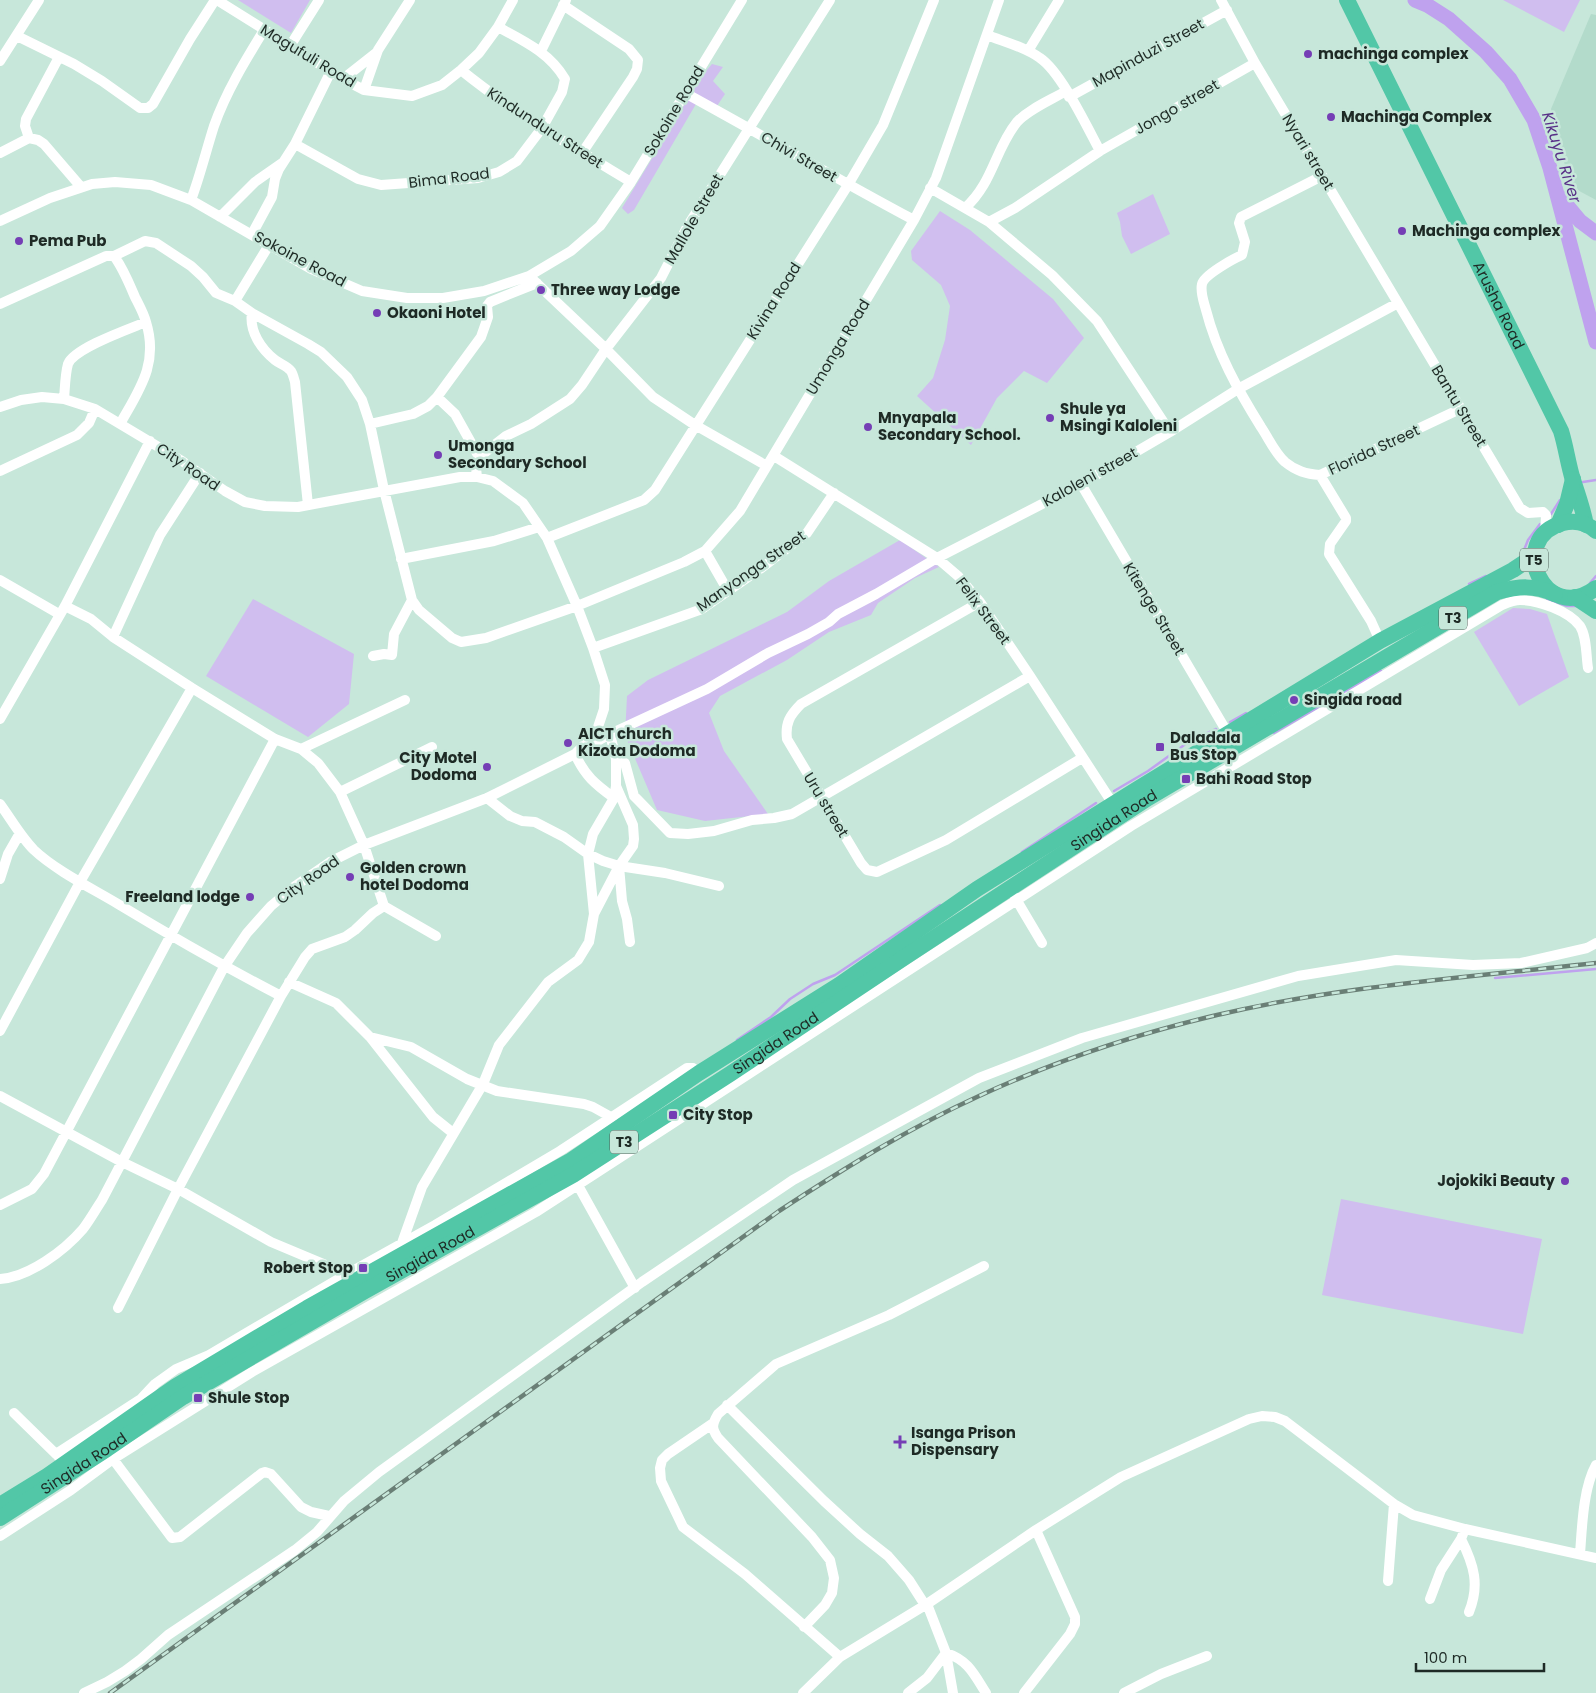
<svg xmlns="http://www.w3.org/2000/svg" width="1596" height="1693" viewBox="0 0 1596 1693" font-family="Poppins,sans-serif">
<rect width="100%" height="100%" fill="#c7e7da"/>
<path fill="#b3dbcb" d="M1591 14 1596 15V200L1570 186 1551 109Z"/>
<path fill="#d0beef" d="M238 0H310L291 33Z
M1503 0H1580L1564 32Z
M712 64 723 67 713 81 725 94 717 106 692 92 705 72Z
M688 99 696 104 634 210 628 214 622 208Z
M1153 194 1170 234 1131 254 1122 236 1120 222 1117 213Z
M940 211 970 230 1053 299 1084 338 1047 383 1024 371 997 398 971 445 917 396 933 378 945 340 950 306 941 285 912 260 911 251Z
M900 540 939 567 915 578 878 603 871 615 829 632 787 660 720 696 709 713 724 751 768 814 705 821 657 810 625 735 627 696 648 680 787 612 829 581Z
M253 599 354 654 349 704 308 737 206 676Z
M1513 608 1530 609 1547 614 1569 677 1519 706 1474 632Z
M1341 1199 1542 1239 1523 1334 1322 1295Z"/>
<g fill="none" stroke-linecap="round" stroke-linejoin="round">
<path stroke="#bfa2ee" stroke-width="2.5" d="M1583 482 1596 480
M1551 514 1560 500
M1522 555 1528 540 1540 524
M1590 583 1596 576
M1469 584 1486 576
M1547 599 1567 606H1577
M1230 722 1246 713
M1274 733 1381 671
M1114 791 1148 771 1187 743 1216 729
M1022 852 1096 803
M1495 978 1596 969
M737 1040 771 1017 790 999 813 984 835 975 940 905"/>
<path stroke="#bfa2ee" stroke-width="15" d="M1415 0 1427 5 1449 19 1486 52 1510 79 1534 120 1550 168 1596 342
M1560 197 1580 221 1596 233"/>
<path stroke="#fff" stroke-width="10" d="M217 0 343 79 364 90 412 96 442 85 461 70 479 53 498 27 513 0
M1221 0 1255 63 1520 508 1528 513 1543 512 1546 515 1545 534
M563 5 629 49 638 60 637 69 633 77 582 153
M987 35C1005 42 1025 47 1040 58 1061 72 1087 127 1100 151
M17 36 74 64 102 81 140 108H148L153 104 190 39 215 0
M290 46 319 0
M541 51 566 0
M1028 51 1059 0
M0 61 39 0
M461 70C514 113 573 147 631 182
M343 79 376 53
M364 90 378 50 410 0
M685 93C762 135 837 179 914 220
M1069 97 1227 10
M29 138 25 126 26 119 59 57
M295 144 358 179 381 185 478 178 499 172 517 161 542 128 562 92 565 79C550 53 524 41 498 27
M0 153 29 138 38 140 44 144 81 187
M1322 176 1241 217 1239 223 1245 242 1242 255C1233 259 1204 275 1202 284 1200 293 1204 302 1206 310 1217 353 1238 390 1261 427 1269 439 1275 453 1285 462 1296 471 1306 474 1320 475L1460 409
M930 188 989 222 1052 275 1097 321 1170 432
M191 200C200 176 206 151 214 126 226 92 245 61 264 30
M965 208C993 183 995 149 1017 122 1029 109 1051 100 1066 91
M220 217 255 182 282 163
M0 221 50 198 92 184 115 182 151 185 191 200 311 269 362 291 407 298H443L484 291 529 276 571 251 600 226 631 182 742 0
M989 222 1015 208 1100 151 1255 63
M252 234 272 197 275 179 279 169 295 144 331 71
M114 256 145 241 156 243 191 266 203 277 216 293 235 301 252 313 308 344 321 352 347 377 362 400 370 424 384 490 412 600 419 610 452 638 461 642 486 638 577 606 684 562 705 551 740 511 914 220 936 178 999 0
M529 276 606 349 653 397 695 425 767 466
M235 301 269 245
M0 304 106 256H114C123 268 129 283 135 297 139 305 144 314 146 322 159 364 139 390 120 424
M252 313C249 331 261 349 275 360 280 364 287 366 291 371 293 374 294 379 295 382L308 505
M437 397 455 414 479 457
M64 399C65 388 65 375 68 364 74 348 129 329 146 322
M0 407 21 400 42 397 64 399 95 409 182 461 225 491 245 502 265 506 298 507 460 477H477L493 481 523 503 547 538 577 606 593 648 605 685 604 709 596 733 575 754 487 798 364 845 330 862 295 886 271 906 247 933 224 967 102 1200C96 1209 90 1220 83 1229 64 1251 29 1277 0 1279
M370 424 413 414 428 406 437 397 481 337 488 317 487 306 490 302 537 283
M774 456 937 558 958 576 980 602 1030 676 1113 804
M0 471 77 435 89 423 95 409
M1320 475 1346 518V521L1330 544 1329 554 1371 621 1380 641
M477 477 476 468 479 457 506 436 531 424 570 399 582 385 606 349 661 278 687 227 830 0
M1081 484 1230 737
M547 538 644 500 655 490 848 185 883 125 934 0
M705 551 728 591
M401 559 494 541 539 527
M0 580 59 614
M980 602 801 704C790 715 785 723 787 739L861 863 867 870 877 872 946 840 1082 758
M65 606 91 619 113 637 192 688 275 739 301 749 318 763 340 792 364 845 384 906 436 936
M113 637 160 535 200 473
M593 648 702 609 760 569 807 533 834 493
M373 656 384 654 392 655 394 634 412 600
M0 719 65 606 150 441
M301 749 405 700
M616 759 625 763 634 796 638 800 670 833 688 834 714 831 752 820 774 818 792 814 1030 676
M340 792 432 747
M487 798 510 816 522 821 535 822 564 837 588 854 603 861 619 866 665 873 719 886
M614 798C595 784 585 776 575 754L610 734 707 689 768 653 808 634 829 622 838 614 876 594 937 558 1081 484 1170 432 1238 389 1398 303
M0 804C11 819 21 837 34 850 55 870 93 889 118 904 171 936 225 967 281 996
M619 866 622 901 627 919 630 942
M0 879 8 854 20 833
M1013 894 1042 943
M594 914 619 866 633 846 634 839 633 825 616 786V759L610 734
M289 982 336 1003 370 1037 411 1047 467 1079 497 1091 584 1104 593 1107 611 1117
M0 1031 80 882 192 688
M370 1037 433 1117 453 1133
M0 1096 122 1162 178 1189 271 1242 350 1275
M575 1180 635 1288
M0 1205 32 1189 44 1174 275 739
M402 1243 422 1187 483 1084 499 1045 548 982 578 960 589 942 594 914 588 854 593 834 614 798 616 786
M118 1308 178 1189 281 996 305 957 312 949 345 937 355 930 373 913 384 906
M727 1405 824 1501 860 1534 888 1556 909 1580 925 1605
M14 1413 60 1458
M712 1424 668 1454 662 1460 660 1468 661 1481 683 1527 745 1574 840 1657
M56 1454 141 1399 155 1384 176 1369 209 1355 347 1274 435 1225 560 1151 687 1068H693L699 1073
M110 1455 172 1538 180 1537 262 1473 265 1472 271 1474 301 1507 311 1512 329 1516
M0 1536 71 1490 113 1459 252 1372 536 1212 1131 826 1502 605C1507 603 1514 600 1520 600 1538 600 1569 611 1580 626 1587 637 1586 656 1588 668
M1461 1539C1474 1565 1480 1585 1469 1612
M1580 1554C1582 1528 1583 1488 1596 1465
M1388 1581 1394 1504
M1430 1599 1441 1570 1461 1539 1465 1529
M927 1604 946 1653 953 1693
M804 1627 825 1605 832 1593 834 1578 830 1560 812 1537 718 1438C711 1428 712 1424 718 1414L776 1364 889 1315 984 1266
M84 1693 107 1682 125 1671 141 1659 168 1635 295 1550 317 1532 344 1501 379 1472 642 1282 793 1180 979 1078 1082 1038 1298 976 1396 960 1473 965 1521 963 1587 948 1596 943
M803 1693 840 1657 927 1604 1036 1530 1121 1477 1249 1419 1262 1416 1275 1417 1285 1421 1394 1504 1413 1515 1465 1529 1596 1558
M908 1693 927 1678 946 1653C968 1660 974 1674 986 1693
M1024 1693 1070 1634 1075 1624V1617L1036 1530
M1124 1693 1161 1674 1207 1656"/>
<g stroke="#52c7a7" stroke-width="16">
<path id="s1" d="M1347 0 1561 431C1566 447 1568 464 1573 480 1578 495 1583 509 1586 525"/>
<path d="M1558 525 1567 504 1573 479"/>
<path d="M1596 531C1587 523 1575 520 1563 523 1506 538 1544 627 1596 588"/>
<path d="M1575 597 1596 611"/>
<path d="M0 1505 47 1476 176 1386 307 1308 570 1161 699 1073 839 985 977 889 1139 788 1380 641 1513 570 1534 556"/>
<path id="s2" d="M0 1518 107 1449 183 1397 363 1292 573 1175 730 1074 905 957 1148 798 1497 592C1520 586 1533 585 1555 594"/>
</g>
<g stroke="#6a7f76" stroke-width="4.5">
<path id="rail" d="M110 1693 779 1211C843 1169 909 1128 979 1096 1055 1061 1136 1034 1217 1015 1341 986 1470 977 1596 963"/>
</g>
<use href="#rail" stroke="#c7e7da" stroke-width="2.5" stroke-dasharray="8" stroke-linecap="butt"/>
</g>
<g fill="#753eb5" stroke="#c7e7da" stroke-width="2">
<circle cx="1308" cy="54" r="5"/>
<circle cx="1331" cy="117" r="5"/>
<circle cx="1402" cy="231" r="5"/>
<circle cx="19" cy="241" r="5"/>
<circle cx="541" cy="290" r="5"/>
<circle cx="377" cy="313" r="5"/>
<circle cx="1050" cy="418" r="5"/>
<circle cx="868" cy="427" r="5"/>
<circle cx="438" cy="455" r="5"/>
<circle cx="1294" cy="700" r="5"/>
<circle cx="568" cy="743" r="5"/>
<rect x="1155" y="742" width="10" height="10" rx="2.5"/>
<circle cx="487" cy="767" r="5"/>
<rect x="1181" y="774" width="10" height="10" rx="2.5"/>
<circle cx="350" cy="877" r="5"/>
<circle cx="250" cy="897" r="5"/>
<rect x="668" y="1110" width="10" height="10" rx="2.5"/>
<circle cx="1565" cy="1181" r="5"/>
<rect x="358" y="1263" width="10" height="10" rx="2.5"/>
<rect x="193" y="1393" width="10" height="10" rx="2.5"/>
<path d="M897.5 1434.5h5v5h5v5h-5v5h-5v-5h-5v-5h5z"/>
</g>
<g text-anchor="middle" stroke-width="5" stroke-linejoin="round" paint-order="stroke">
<g fill="#c7e7da" stroke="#51635b" stroke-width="1">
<rect x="1520" y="548.5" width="28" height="23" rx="4"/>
<rect x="1439" y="606.5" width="28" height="23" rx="4"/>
<rect x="610" y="1130.5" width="28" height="23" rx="4"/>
</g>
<g font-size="14" font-weight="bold" fill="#1e2a25">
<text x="1534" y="565">T5</text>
<text x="1453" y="623">T3</text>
<text x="624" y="1147">T3</text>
</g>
<g font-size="15" fill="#1e2a25" stroke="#c7e7da">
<text transform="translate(1148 53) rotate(-29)" y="5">Mapinduzi Street</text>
<text transform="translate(308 56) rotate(31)" y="5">Magufuli Road</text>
<text transform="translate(1177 107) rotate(-30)" y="5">Jongo street</text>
<text transform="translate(674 111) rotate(-59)" y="5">Sokoine Road</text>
<text transform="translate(545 128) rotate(33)" y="5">Kindunduru Street</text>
<text transform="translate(1308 152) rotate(59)" y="5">Nyari street</text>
<text transform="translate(799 157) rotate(30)" y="5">Chivi Street</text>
<text transform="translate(449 178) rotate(-7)" y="5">Bima Road</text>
<text transform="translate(694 219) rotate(-60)" y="5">Mallole Street</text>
<text transform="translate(300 259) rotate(28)" y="5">Sokoine Road</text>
<text transform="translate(774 301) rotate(-58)" y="5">Kivina Road</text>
<text dy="5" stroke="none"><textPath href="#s1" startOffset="341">Arusha Road</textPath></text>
<text transform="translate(838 347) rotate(-59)" y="5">Umonga Road</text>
<text transform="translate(1459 406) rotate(59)" y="5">Bantu Street</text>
<text transform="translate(1374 450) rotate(-25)" y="5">Florida Street</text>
<text transform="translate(188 467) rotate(34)" y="5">City Road</text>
<text transform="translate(1090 477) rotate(-29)" y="5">Kaloleni street</text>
<text transform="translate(751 571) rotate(-35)" y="5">Manyonga Street</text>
<text transform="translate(1154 609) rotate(59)" y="5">Kitenge Street</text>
<text transform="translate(983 611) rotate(53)" y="5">Felix Street</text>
<text transform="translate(826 805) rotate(59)" y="5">Uru street</text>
<text dy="5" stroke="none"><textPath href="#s2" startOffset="1315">Singida Road</textPath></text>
<text transform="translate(308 880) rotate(-35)" y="5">City Road</text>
<text dy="5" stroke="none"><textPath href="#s2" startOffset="910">Singida Road</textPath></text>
<text dy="5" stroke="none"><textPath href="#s2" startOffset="505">Singida Road</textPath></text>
<text dy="5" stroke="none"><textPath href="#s2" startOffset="100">Singida Road</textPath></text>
</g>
<g font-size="15" font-weight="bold" fill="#1e2a25" stroke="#c7e7da" text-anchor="start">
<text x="1318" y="59">machinga complex</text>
<text x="1341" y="122">Machinga Complex</text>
<text x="1412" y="236">Machinga complex</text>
<text x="29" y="246">Pema Pub</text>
<text x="551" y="295">Three way Lodge</text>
<text x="387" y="318">Okaoni Hotel</text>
<text x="1060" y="414">Shule ya<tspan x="1060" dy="17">Msingi Kaloleni</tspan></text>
<text x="878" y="423">Mnyapala<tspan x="878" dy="17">Secondary School.</tspan></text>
<text x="448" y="451">Umonga<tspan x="448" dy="17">Secondary School</tspan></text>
<text x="1304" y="705">Singida road</text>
<text x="578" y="739">AICT church<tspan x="578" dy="17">Kizota Dodoma</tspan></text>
<text x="1170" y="743">Daladala<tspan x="1170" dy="17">Bus Stop</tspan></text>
<text x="477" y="763" text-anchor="end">City Motel<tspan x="477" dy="17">Dodoma</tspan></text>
<text x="1196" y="784">Bahi Road Stop</text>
<text x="360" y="873">Golden crown<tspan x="360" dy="17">hotel Dodoma</tspan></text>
<text x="240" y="902" text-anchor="end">Freeland lodge</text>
<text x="683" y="1120">City Stop</text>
<text x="1555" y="1186" text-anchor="end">Jojokiki Beauty</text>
<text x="353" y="1273" text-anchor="end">Robert Stop</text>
<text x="208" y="1403">Shule Stop</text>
<text x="911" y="1438">Isanga Prison<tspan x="911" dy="17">Dispensary</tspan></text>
</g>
<g font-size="16" font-style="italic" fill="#583087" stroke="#c7e7da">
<text transform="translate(1562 157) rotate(72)" y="6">Kikuyu River</text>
</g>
</g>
<path d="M1416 1663v8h128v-8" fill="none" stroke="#1e2a25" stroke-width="2.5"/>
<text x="1424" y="1663" font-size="15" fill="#1e2a25" stroke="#c7e7da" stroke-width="4" paint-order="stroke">100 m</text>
</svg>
